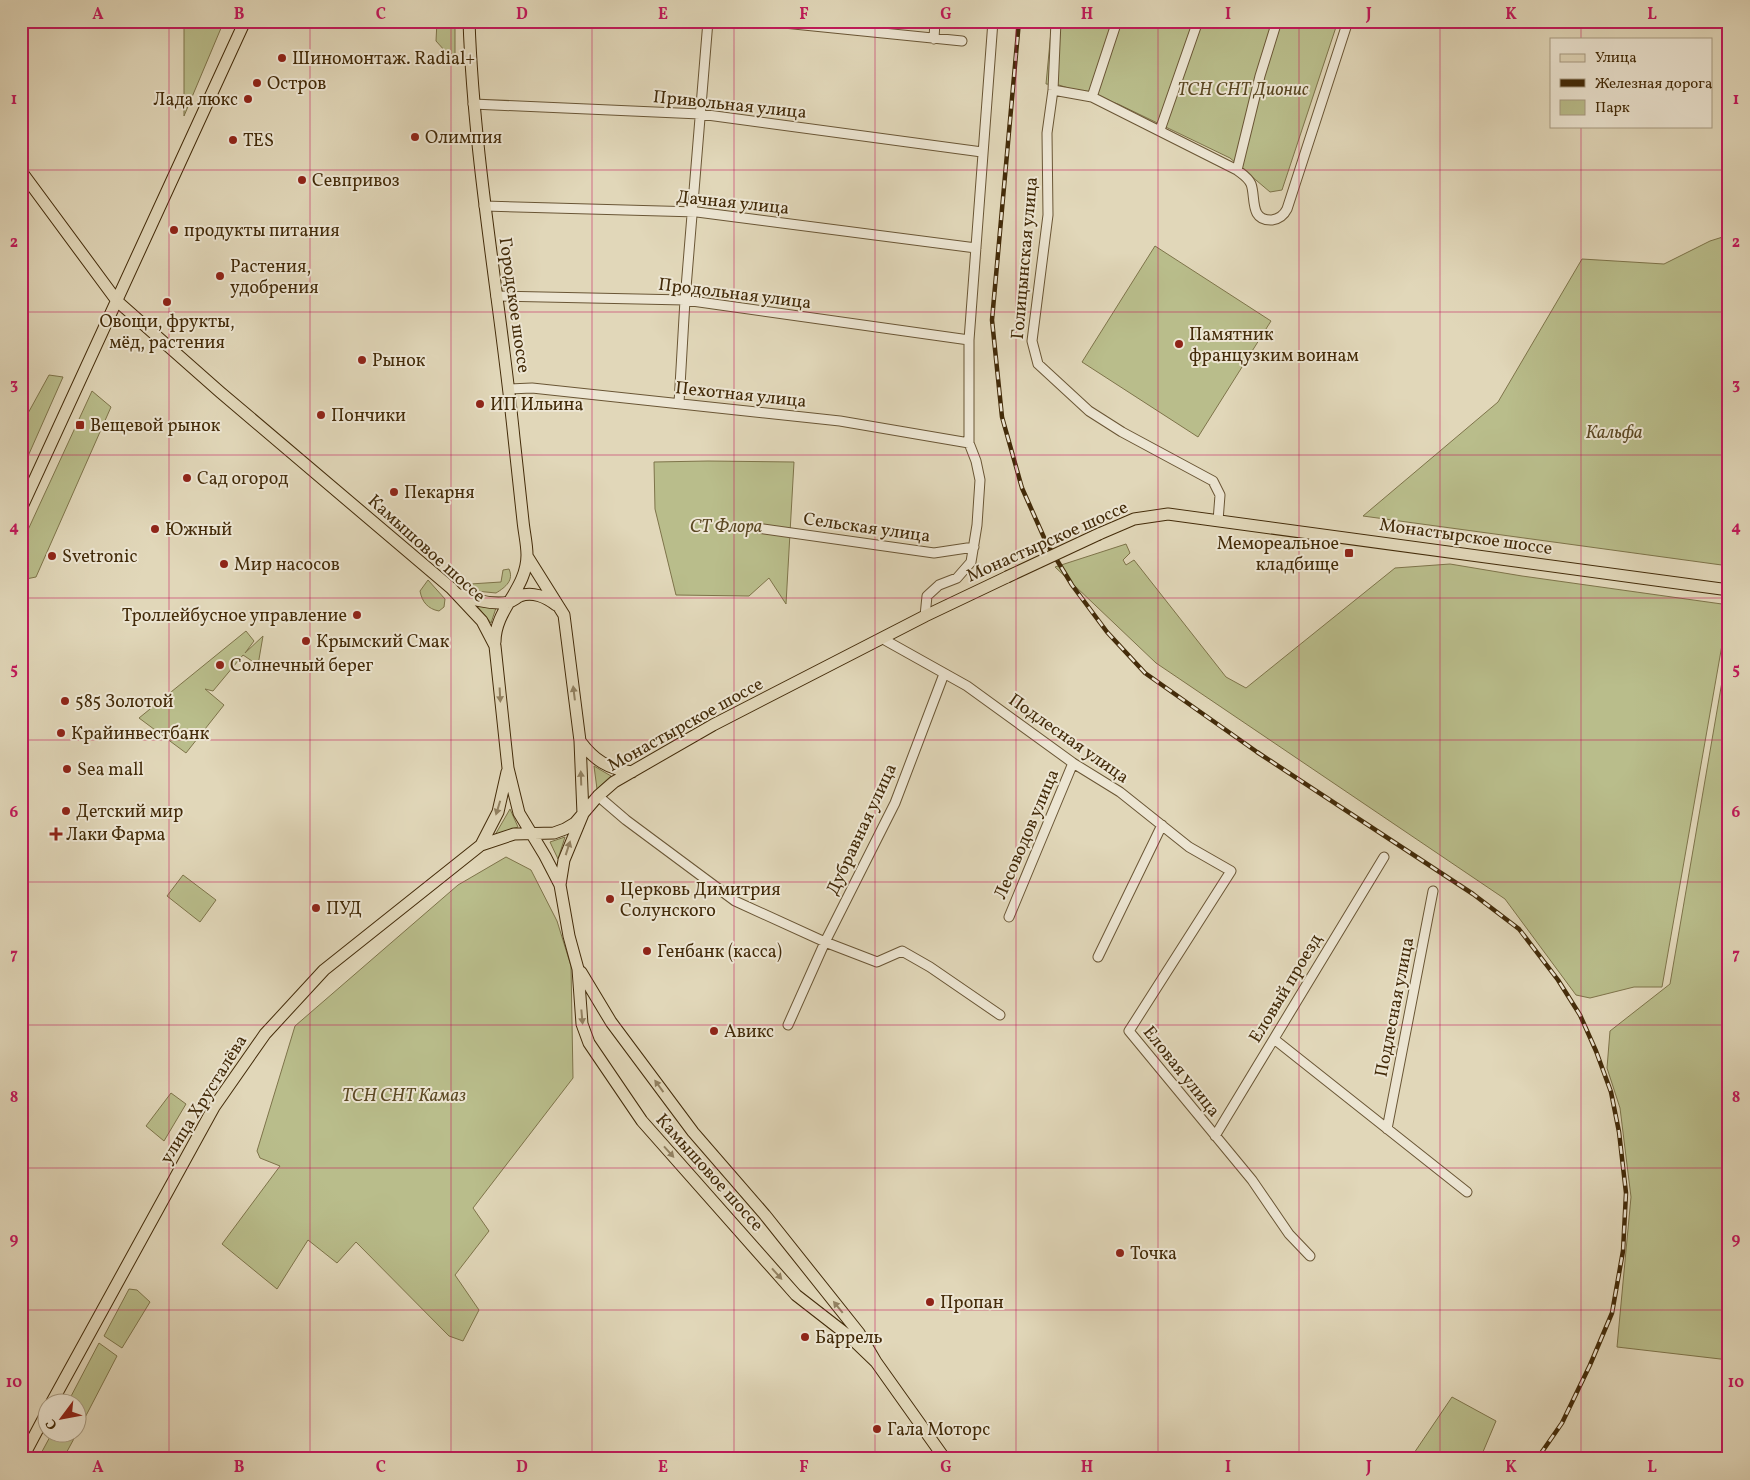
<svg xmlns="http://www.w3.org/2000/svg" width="1750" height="1480" viewBox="0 0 1750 1480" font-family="Vollkorn,serif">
<rect width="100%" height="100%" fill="#e1d7b9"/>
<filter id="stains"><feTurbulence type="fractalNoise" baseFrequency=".004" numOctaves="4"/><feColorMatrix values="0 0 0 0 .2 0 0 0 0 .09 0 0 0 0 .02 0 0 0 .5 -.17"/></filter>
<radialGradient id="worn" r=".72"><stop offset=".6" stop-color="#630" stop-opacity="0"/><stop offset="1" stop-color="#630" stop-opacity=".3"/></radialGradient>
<path fill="#b9bd8b" stroke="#7e744a" d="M183 21H224L184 116V25Z
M437 21H455V62L436 41Z
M1052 21H1338L1282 190 1270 192 1230 158 1118 104 1059 85 1046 84Z
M1729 235V566L1363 516 1498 402 1582 259 1664 264 1710 241Z
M1155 246 1271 321 1198 437 1082 362Z
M49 375 63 377 21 472V426Z
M92 391 111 407 36 577 26 579 21 570V545Z
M708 461 794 462 786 604 769 578 749 596 676 595 655 509 654 462Z
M1126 544 1130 553 1123 560 1126 565 1134 560 1226 677 1246 688 1395 568 1450 564 1522 576 1729 605 1662 987H1634L1590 998 1576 995 1505 899 1156 663 1055 567Z
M509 569C514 580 506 587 496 593L476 591 470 584 501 582 503 570Z
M428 580 445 599 444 607 439 611C428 609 422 602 420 591Z
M477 606 496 608 491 623Z
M246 631 254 641 245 653 263 636 258 665 243 655 213 691 205 689 224 705 186 753 139 718Z
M1729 641V1360L1617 1347 1631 1197 1620 1108 1607 1068 1610 1031 1670 984Z
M594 766 611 776 597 789Z
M510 809 518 827 495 835Z
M565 837 558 859 550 842Z
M506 857 531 870 557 921 571 966 573 1078 473 1208 489 1231 455 1275 479 1310 463 1341 449 1336 356 1242 337 1263 308 1240 277 1289 222 1244 280 1166 260 1158 257 1151 295 1026 458 885Z
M183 875 216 900 200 922 167 896Z
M171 1093 186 1104 164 1141 146 1126Z
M129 1289 137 1290 150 1302 122 1348 104 1336Z
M99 1343 117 1356 78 1431V1402H68Z
M1452 1397 1496 1421 1480 1459H1410Z
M52 1433H77L63 1459H38Z"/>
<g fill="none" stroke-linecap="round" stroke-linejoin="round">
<g stroke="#6a5635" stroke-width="11">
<path id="minor" d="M764 21 962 41
M1056 21 1053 90 1047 133 1048 215 1032 341 1038 364 1089 411 1122 432 1213 481 1220 495 1218 521
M934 39 935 21
M1053 90 1092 97 1237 170C1242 174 1248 177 1251 184 1256 197 1249 221 1272 220 1279 219 1284 215 1287 209L1348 21
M1092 97 1117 21
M473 104 700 114 982 152
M1160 130 1198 21
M1237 170 1260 76 1277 21
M484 206 697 212 976 248
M496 296 685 300 969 340
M509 389 532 388 840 421 969 443
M679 403 685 300 708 21
M757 528 934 553 974 547
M925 616 927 596 939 585 957 578 971 562 977 525 980 480 976 461 969 443V340L993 21
M883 639 967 686 1073 763 1120 792 1189 847 1231 871 1129 1031 1252 1180 1289 1234 1310 1256
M598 796 626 820 735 901 825 942 877 962 902 951 930 967 1000 1015
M1009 917 1073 763
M1098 957 1162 825
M788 1025 825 942 895 803 944 674
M1274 1039 1467 1192
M1387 1129 1433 891
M1215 1136 1384 857"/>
</g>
<g stroke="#432b09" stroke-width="13">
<path id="major" d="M469 21C474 162 500 299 514 438 517 466 520 494 523 521 524 532 527 544 527 555 527 589 495 609 495 642
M21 171 117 301 220 392 451 588 482 621 495 646 508 768 519 813 545 856 560 885 569 936 578 969 582 1024 589 1043 642 1121 796 1295 850 1337 876 1362
M21 509 245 21
M1099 534 1134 519 1168 514 1729 590
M527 556 564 615 580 741 583 814 564 860 560 885
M460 595C474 600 494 605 509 602 513 601 516 598 520 596 532 591 546 597 556 605
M580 741C594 760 608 769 632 772
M481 845 498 812 507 772
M581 972 611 1022 693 1132 765 1215 859 1333 876 1362 945 1459
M52 1402 214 1107 265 1034 324 970 481 845 514 834 554 833 565 829 575 823 598 796 614 782 713 725 925 616 1007 577
M22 1459 48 1410"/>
</g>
<use href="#minor" stroke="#ece5d2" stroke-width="9"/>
<use href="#major" stroke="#e1d7b9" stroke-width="11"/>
<g stroke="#432b09" stroke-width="4.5">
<path id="rail" d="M1019 21 992 320 1002 417 1022 488 1046 542 1072 585 1107 632 1145 673 1257 752 1473 894 1519 929 1558 980 1580 1015 1596 1051 1611 1092 1619 1132 1626 1193 1623 1251 1612 1313 1590 1365 1562 1423 1537 1459"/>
</g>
<use href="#rail" stroke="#ece5d2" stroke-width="2.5" stroke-dasharray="8" stroke-linecap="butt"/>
<g stroke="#432b09" stroke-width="13" stroke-linecap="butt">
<path id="major-bridge" d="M1007 577 1099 534"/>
</g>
<use href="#major-bridge" stroke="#e1d7b9" stroke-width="11"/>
</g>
<defs><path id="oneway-solid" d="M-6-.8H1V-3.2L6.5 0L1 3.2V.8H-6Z" transform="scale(1.25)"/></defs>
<g fill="#928161">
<use href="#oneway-solid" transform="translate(574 693) rotate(-97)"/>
<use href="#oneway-solid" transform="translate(500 695) rotate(87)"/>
<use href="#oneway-solid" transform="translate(581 778) rotate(-92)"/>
<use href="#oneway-solid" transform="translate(498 808) rotate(107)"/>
<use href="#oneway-solid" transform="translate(568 848) rotate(-72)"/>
<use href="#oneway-solid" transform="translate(582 1017) rotate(85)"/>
<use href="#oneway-solid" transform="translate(659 1086) rotate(-126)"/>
<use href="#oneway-solid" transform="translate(669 1152) rotate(48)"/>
<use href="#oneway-solid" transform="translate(777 1274) rotate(48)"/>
<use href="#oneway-solid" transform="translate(838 1307) rotate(-129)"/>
</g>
<path fill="none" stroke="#c2185b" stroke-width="1" stroke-opacity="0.55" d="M169 21V1459M310 21V1459M451 21V1459M592 21V1459M734 21V1459M875 21V1459M1016 21V1459M1158 21V1459M1299 21V1459M1440 21V1459M1581 21V39M1581 126V1459M21 170H1729M21 312H1729M21 455H1729M21 598H1729M21 740H1729M21 882H1729M21 1025H1729M21 1168H1729M21 1310H1729"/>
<g fill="#8f2418" stroke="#ece5d2" stroke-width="2">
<circle cx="282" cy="58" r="5"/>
<circle cx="257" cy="83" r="5"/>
<circle cx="248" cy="99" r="5"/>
<circle cx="415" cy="137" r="5"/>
<circle cx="233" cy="140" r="5"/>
<circle cx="302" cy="180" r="5"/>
<circle cx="174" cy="230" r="5"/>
<circle cx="220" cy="276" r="5"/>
<circle cx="167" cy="302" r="5"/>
<circle cx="1179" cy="344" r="5"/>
<circle cx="362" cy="360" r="5"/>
<circle cx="480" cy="404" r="5"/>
<circle cx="321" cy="415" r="5"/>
<rect x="75" y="420" width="10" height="10" rx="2.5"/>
<circle cx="187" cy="478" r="5"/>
<circle cx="394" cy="492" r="5"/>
<circle cx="155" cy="529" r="5"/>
<rect x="1344" y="548" width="10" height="10" rx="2.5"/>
<circle cx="52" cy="556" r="5"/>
<circle cx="224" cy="564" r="5"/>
<circle cx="357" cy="615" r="5"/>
<circle cx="306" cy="641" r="5"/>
<circle cx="220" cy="665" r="5"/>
<circle cx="65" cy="701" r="5"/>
<circle cx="61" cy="733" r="5"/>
<circle cx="67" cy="769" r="5"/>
<circle cx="66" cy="811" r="5"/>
<path d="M53.5 826.5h5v5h5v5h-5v5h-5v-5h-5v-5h5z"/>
<circle cx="610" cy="899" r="5"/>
<circle cx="316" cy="908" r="5"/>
<circle cx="647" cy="951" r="5"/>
<circle cx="714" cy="1031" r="5"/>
<circle cx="1120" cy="1253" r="5"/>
<circle cx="930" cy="1302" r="5"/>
<circle cx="805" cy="1337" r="5"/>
<circle cx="877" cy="1429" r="5"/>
</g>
<g text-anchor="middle" stroke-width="4" stroke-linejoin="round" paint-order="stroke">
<g font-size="18" fill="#432b09" stroke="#ece5d2" text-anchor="start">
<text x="292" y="64">Шиномонтаж. Radial+</text>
<text x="267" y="89">Остров</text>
<text x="238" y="105" text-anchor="end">Лада люкс</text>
<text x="425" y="143">Олимпия</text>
<text x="243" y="146">TES</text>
<text x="312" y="186">Севпривоз</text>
<text x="184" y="236">продукты питания</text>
<text x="230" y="272">Растения,<tspan x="230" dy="21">удобрения</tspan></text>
<text x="167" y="327" text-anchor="middle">Овощи, фрукты,<tspan x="167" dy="21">мёд, растения</tspan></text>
<text x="1189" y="340">Памятник<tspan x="1189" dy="21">французким воинам</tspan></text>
<text x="372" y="366">Рынок</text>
<text x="490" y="410">ИП Ильина</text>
<text x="331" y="421">Пончики</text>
<text x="90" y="431">Вещевой рынок</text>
<text x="197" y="484">Сад огород</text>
<text x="404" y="498">Пекарня</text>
<text x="165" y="535">Южный</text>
<text x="1339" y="549" text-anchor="end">Мемореальное<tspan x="1339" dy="21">кладбище</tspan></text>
<text x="62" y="562">Svetronic</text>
<text x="234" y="570">Мир насосов</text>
<text x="347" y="621" text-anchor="end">Троллейбусное управление</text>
<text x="316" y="647">Крымский Смак</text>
<text x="230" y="671">Солнечный берег</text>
<text x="75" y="707">585 Золотой</text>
<text x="71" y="739">Крайинвестбанк</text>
<text x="77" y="775">Sea mall</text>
<text x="76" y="817">Детский мир</text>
<text x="66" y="840">Лаки Фарма</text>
<text x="620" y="895">Церковь Димитрия<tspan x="620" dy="21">Солунского</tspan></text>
<text x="326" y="914">ПУД</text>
<text x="657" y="957">Генбанк (касса)</text>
<text x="724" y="1037">Авикс</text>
<text x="1130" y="1259">Точка</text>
<text x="940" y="1308">Пропан</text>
<text x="815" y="1343">Баррель</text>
<text x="887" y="1435">Гала Моторс</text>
</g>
<g font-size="18" font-style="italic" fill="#5b4823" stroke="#ece5d2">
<text x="1243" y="95">ТСН СНТ Дионис</text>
<text x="1614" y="438">Кальфа</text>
<text x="726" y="532">СТ Флора</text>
<text x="404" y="1101">ТСН СНТ Камаз</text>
</g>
<g font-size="18" fill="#432b09" stroke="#ece5d2">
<text transform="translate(730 104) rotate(6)" y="6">Привольная улица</text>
<text transform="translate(733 202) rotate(6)" y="6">Дачная улица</text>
<text transform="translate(1024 258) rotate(-85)" y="6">Голицынская улица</text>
<text transform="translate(735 293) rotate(7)" y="6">Продольная улица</text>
<text transform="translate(515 305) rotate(82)" y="6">Городское шоссе</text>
<text transform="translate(741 394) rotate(6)" y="6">Пехотная улица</text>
<text transform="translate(867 527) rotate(8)" y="6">Сельская улица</text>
<text transform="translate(1466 536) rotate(8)" y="6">Монастырское шоссе</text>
<text transform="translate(1047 541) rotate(-24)" y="6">Монастырское шоссе</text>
<text transform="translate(427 548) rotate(42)" y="6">Камышовое шоссе</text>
<text transform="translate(685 724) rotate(-29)" y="6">Монастырское шоссе</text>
<text transform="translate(1069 738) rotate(35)" y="6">Подлесная улица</text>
<text transform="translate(861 829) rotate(-65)" y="6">Дубравная улица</text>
<text transform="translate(1026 834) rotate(-67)" y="6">Лесоводов улица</text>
<text transform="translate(1285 988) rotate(-59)" y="6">Еловый проезд</text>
<text transform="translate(1394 1007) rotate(-79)" y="6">Подлесная улица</text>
<text transform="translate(1182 1071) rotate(51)" y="6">Еловая улица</text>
<text transform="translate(203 1099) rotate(-58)" y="6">улица Хрусталёва</text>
<text transform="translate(710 1172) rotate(48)" y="6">Камышовое шоссе</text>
</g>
</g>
<rect width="1750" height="1480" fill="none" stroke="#e1d7b9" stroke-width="55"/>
<rect x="1550" y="38" width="162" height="90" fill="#ece5d2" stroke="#a89b82"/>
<rect x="1560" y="54" width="25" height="8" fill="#e1d7b9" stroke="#a89b82"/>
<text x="1595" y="62" font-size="15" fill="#432b09">Улица</text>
<rect x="1560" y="79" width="25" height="8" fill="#432b09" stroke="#a89b82"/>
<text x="1595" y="88" font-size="15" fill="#432b09">Железная дорога</text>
<rect x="1560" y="100" width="25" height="15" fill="#b9bd8b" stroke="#a89b82"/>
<text x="1595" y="112" font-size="15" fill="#432b09">Парк</text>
<g transform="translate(62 1418) rotate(238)"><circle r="24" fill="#ece5d2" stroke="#a89b82"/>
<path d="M0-4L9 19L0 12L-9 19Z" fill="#8f2418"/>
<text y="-8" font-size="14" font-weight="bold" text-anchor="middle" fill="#432b09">С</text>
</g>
<rect x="28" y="28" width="1694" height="1424" fill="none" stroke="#c2185b" stroke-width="2"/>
<g font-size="16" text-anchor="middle" font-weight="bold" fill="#c2185b">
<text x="98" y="19">A</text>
<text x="239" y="19">B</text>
<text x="381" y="19">C</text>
<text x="522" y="19">D</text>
<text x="663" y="19">E</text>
<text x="804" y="19">F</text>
<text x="946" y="19">G</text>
<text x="1087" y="19">H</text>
<text x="1228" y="19">I</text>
<text x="1369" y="19">J</text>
<text x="1511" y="19">K</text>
<text x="1652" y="19">L</text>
<text x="14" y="104">1</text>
<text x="1736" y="104">1</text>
<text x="14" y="247">2</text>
<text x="1736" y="247">2</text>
<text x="14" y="389">3</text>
<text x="1736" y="389">3</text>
<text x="14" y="532">4</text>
<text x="1736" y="532">4</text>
<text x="14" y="674">5</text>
<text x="1736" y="674">5</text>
<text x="14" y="817">6</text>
<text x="1736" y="817">6</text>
<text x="14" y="959">7</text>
<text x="1736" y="959">7</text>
<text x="14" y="1102">8</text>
<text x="1736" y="1102">8</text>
<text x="14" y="1244">9</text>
<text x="1736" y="1244">9</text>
<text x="14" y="1387">10</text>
<text x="1736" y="1387">10</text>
<text x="98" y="1472">A</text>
<text x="239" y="1472">B</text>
<text x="381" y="1472">C</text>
<text x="522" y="1472">D</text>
<text x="663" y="1472">E</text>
<text x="804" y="1472">F</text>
<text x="946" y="1472">G</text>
<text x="1087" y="1472">H</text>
<text x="1228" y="1472">I</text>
<text x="1369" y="1472">J</text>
<text x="1511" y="1472">K</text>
<text x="1652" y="1472">L</text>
</g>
<rect width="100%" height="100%" filter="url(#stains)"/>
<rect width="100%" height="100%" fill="url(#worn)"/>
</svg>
